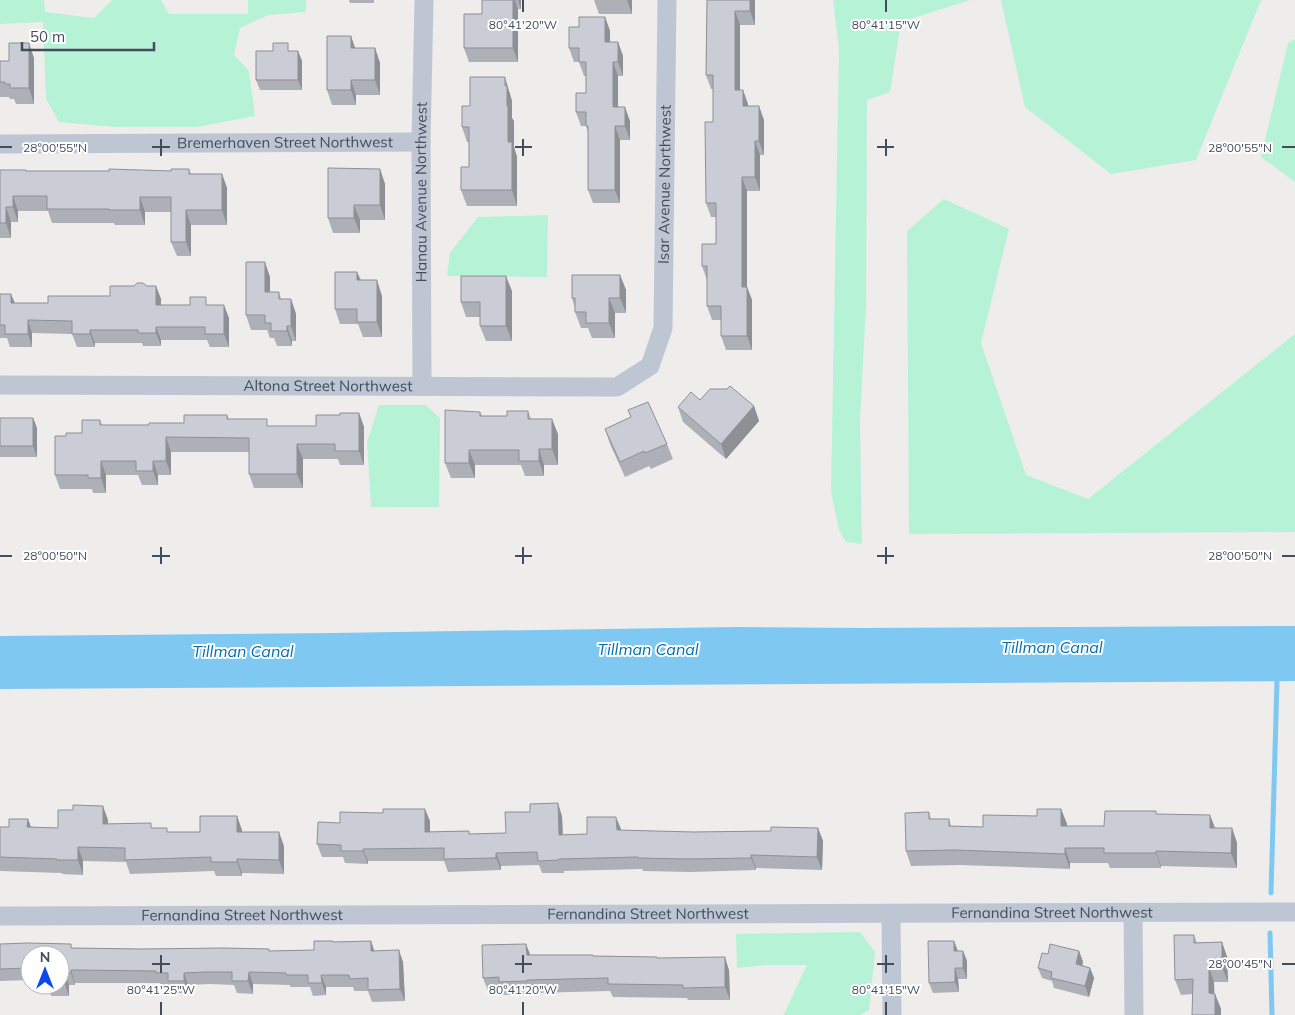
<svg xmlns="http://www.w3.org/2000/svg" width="1295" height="1015" viewBox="0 0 1295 1015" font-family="Mulish,sans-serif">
<rect width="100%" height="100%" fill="#efecec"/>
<path fill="#b6f2d6" d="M0 0H44L45 12 94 18 112 0H161L169 14H248V0H306V12L268 15 240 28 234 55 249 71 255 116 197 127H115L59 122 46 99 43 22 0 24Z
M833 0H970L901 22 890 92 867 100 866 306 860 420 862 544 846 542 839 530 831 492 839 49Z
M1001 0H1261L1196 160 1111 174 1025 107Z
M1295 39V182L1261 157 1288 43Z
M944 199 1009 229 981 343 1026 475 1088 499 1295 334V532L909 534 907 231Z
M548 215 547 277 447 276 450 253 478 217Z
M379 405H426L440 418 439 507H371L367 442Z
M860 932 875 952 869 1010 860 1015H782L784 1014 807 965H766L737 968 736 934Z"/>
<path fill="#7fc8f2" d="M1295 626V681L0 689V636L332 633 738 627 861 628Z"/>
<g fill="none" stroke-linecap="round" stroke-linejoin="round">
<path stroke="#7fc8f2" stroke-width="5" d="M1271 893 1277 681 1280 674
M1270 933 1272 1015"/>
<g stroke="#bec6d3" stroke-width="19">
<path id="s1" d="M0 144 421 142"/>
<path id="s2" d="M0 385 617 387 650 366 663 328 667 0"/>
<path id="s3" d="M422 386 421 142 424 0"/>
<path d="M1133 913 1134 1015"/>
<path d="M891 914 892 1015"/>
<path id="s4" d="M0 916 1295 912"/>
</g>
</g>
<path fill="#aeb0b7" d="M349 0H374V3H350Z
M482 0H521V9H518V62H469L464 48 482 14Z
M594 0H632V14H599Z
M707 0H755V25H740V90L748 104V106L764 120V155H760V191H747V287L752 300V350H726L721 336V320H712L707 306V280L702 266 716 244V217H711L706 203 713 122V89H711L706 75Z
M605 17 610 31V42H618L623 56V76H618V107L630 121V140H620V203H593L588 190V132L586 126H581L576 112 586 93V76H584L579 62H574L569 48 579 27Z
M351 36 355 48H375L380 63V95H356V105H332L327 90Z
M291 51H298L302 61V90H260L256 80Z
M34 58V104H16L14 99H10L9 97H0V61H9Z
M510 92V95L512 101V118L514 121V147L517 157V206H467L461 190 469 167V142H467L462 127 470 106Z
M189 169 191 174H222L227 188V225H191V256H177L171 242V212H145V225H115L114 223H52L48 211H18V222H11V238H0V170L26 171H171Z
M355 169H380L385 184V220H360V233H333L328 218Z
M357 272 361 280 382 296V337H363L358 324H340L335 309Z
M620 275 626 290V313H615V338H592L588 328H581L575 312V308L572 298Z
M270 277V292H279L281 299H291L296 314V341H292V346H277L274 338H270L267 330H251L246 315Z
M147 286H156L161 299V305H209L229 318V347H210L207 340H161V346H143L142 343H95V347H77L72 334 32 333V347H10L7 338H0V294H11L15 303H48L110 296Z
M512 291V341H486L480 326V317H466L461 302Z
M727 389 754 406 759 421 726 459 683 422 678 407Z
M628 410 667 444 673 459 651 469 649 466 625 477 610 444 605 429 631 417Z
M528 411 531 419 558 434V465H544V476H525L521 465H475V478H451L445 463 480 412 482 416H507Z
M359 413 364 427V465H340L338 459H303V488H254L249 474V452H171V475H158V485H142L138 475H106V493H93L92 489H60L55 475 66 436 82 433 100 420 102 425H149L184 423 227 415 229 419 269 426H316L340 415Z
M0 418H33L37 428V457H0Z
M1061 809 1067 824V826H1104L1157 814 1215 828H1232L1237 843V868L1161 866V868H1110L1108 863H1070V869L960 865 911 866 906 851 929 812 931 819H949L951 826 983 827 1037 816Z
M237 816 242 832 284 846V874L242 873V876H216L214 871 130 874 126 862 83 861V875L62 874V873L0 871V827H9L28 819 31 827 58 828 108 820V824L153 828 168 832H200Z
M562 816 563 835 587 834 621 829V831L693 832 771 831 818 828 823 841 822 870 756 868V870L691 872 643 871 642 869 564 871V873H542L539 865 501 866V870L448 872 444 861H368V864L345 863 343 857H322L317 844 340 823 430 821V832L469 831 470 834 506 833Z
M1194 935 1197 943 1222 942 1227 957 1228 982H1214V994H1215L1221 1009V1015H1192L1193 994 1181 995 1175 980Z
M371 941 374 951 403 962 405 1001 372 1002 368 991H354L353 987H326V995L313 996 310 987H290V985L253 984V994L237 993 234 985 210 984 188 985V993H172L169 985H161L160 983H75V985H69V996H51L47 985H60V955H30V980L0 981V944L73 948 141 949H269L270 951 314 950 334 942Z
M526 944 530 955H593L594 956 658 958 729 970 730 1000H688L687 998 613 997 610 991 532 993V994L503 995 502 990 488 991 483 978Z
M958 951H963L967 961V979H958L959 992 933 993 929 983Z
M1079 951 1083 962 1082 965 1090 968 1094 978 1089 997 1054 988 1052 981 1042 978 1038 968 1048 954Z"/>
<path fill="#8d9095" d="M513 0H515L518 9V62L513 48Z
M518 0H521V9Z
M627 0H632V14Z
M750 0H755V25L750 11Z
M735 11 740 25V104L735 90Z
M605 17 610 31V56L605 42Z
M351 36 356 51 351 48Z
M618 42 623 56V76L618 62Z
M29 43 34 58V104L29 88Z
M375 48 380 63V95L375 80Z
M298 51 302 61V90L298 80Z
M613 62 618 76V121L613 107Z
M505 77 512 101V118L514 121V147L517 157V206L512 190 508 142Z
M351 80 356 95V105L351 90Z
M743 90 748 104V120L743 106Z
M759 106 764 120V155L759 141Z
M625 107 630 121V140L625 126Z
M615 126 620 140V203L615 190Z
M755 141 760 155V191L755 177Z
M380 169 385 184V220L380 205Z
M222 174 227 188V225L222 210Z
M742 177 747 191V287L752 300V350L747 336 742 287Z
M13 196 18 211V222L13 207Z
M140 197 145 212V225L140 210Z
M354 205 360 220V233L354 218Z
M6 207 11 222V238L6 223Z
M186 210 191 225V256L186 242Z
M265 262 270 277V307L265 292Z
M357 272 363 287 357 280Z
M620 275 626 290V313L620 298Z
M506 276 512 291V341L506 326Z
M377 280 382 296V337L377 322Z
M156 286 161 299V318L156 305Z
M11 294 16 307 11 303Z
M609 298 615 313V338L609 323Z
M291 299 296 314V341L291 326Z
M224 305 229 318V347L224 334Z
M28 320 32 333V347L28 334Z
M287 326 292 341V346L287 331Z
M156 327 161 340V346L156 333Z
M90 330 95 343V347L90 334Z
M754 406 759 421 726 459 721 444Z
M359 413 364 427V465L359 451Z
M33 418 37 428V457L33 446Z
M552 419 558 434V465L552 449Z
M166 437 171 452V475L166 461Z
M297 444 303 459V488L297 474Z
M539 449 544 465V476L539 461Z
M469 450 475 465V478L469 463Z
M101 461 106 475V493L101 478Z
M153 461 158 475V485L153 471Z
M558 803 562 816 563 847 559 835Z
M103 806 108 820V838L103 824Z
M425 809 430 821V844L425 832Z
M1061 809 1067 824V841L1061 826Z
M1210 815 1216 830 1210 828Z
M237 816 242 830V846L237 832Z
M616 817 621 829V843L617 830Z
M28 819 33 833 27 827Z
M818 828 823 841 822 870 817 857Z
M1232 828 1237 843V868L1231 853Z
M279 832 284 846V874L279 860Z
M78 847 83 861V875L78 860Z
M1065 848 1070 863V869L1065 854Z
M363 849 368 861V864L363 851Z
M1156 851 1161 866V868L1156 853Z
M496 853 501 866V870L496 858Z
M751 855 756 868V870L751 858Z
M237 859 242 873V876L237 862Z
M371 941 375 953 371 951Z
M954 941 958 951H954Z
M1222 942 1227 957 1228 982 1222 967Z
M526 944 531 957 527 955Z
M399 950 403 962 405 1001 400 989Z
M963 951 967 961V979L963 968Z
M1079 951 1083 962 1080 974 1076 964Z
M725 957 729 970 730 1000 725 987Z
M1209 967 1214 982 1215 1008 1209 993Z
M955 968 958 979 959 992 955 982Z
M1090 968 1094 978 1089 997 1085 986Z
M71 970 75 983V985L71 973Z
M249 972 253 984V994L248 981Z
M65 973 69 985V996L65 984Z
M184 973 188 985V993L184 981Z
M321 975 326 987V995L322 983Z
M1215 994 1221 1009V1015H1215Z"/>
<path fill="#cacdd5" stroke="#8d9095" d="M482 0H513V48H464V14H482Z
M707 0H750V11H735V90H743V106H759V141H755V177H742V287H747V336H721V306H707V266H702V244H716V203H706L705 122H713V75H706Z
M579 17H605V42H618V62H613V107H625V126H615V190H588V126H586V112H576V93H586V62H579V48H569V27H579Z
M327 36H351V48H375V80H351V90H327Z
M9 43H29V88H10V84H5V82H0V61H9Z
M273 43H288V51H298V80H256V51H273Z
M470 77H505V86H507V106H508V142H512V190H461V167H469V127H462V106H470Z
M328 168 380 169V205H354V218H328Z
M109 169 171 171V169H189V174H222V210H186V242H171V197H140V210H109V209H47V196H13V207H6V223H0V170H26V171H109Z
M246 262H265V292H279V299H291V326H287V331H271V323H265V315H246Z
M335 272H357V280H377V322H357V309H335Z
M572 275H620V298H609V323H586V312H575V298H572Z
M461 276H506V326H480V302H461Z
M137 283H143L147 286H156V305H190V297H206V305H224V334H205V327H156V333H138V330H90V334H72V321L28 320V334H5V325H0V294H11V303H48V296H110V286H134Z
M730 386 754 406 721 444 678 407 691 392 700 400 710 389H727Z
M648 402 667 444 645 453 644 451 620 462 605 429 631 417 628 410Z
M445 410 480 412V416H507V411H528V419H552V449H539V461H519V450H469V463H445Z
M340 413H359V451H335V444H297V474H249V438L166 437V461H153V471H136V461H101V478H88V475H55V436H66V433H82V420H100V425H149V423H184V415H227V419H267V426H316V415H340Z
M0 418H33V446H0Z
M558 803 559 835 587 834V817H616L617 830 693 832 771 831V827L818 828 817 857 751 855V858L687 859 638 858V857L559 859V860L538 861 537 852 496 853V858L444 859V848L363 849V851H341V845L317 844 318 822 340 823V812L383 813V809H425V832L469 831V834L506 833 505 812H530V804Z
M73 805 103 806V824L151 823V828H167V832H200V816H237V832H279V860L237 859V862H211V857L125 860V848L78 847V860H57V859L0 857V827H9V819H28L27 827 58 828V810H73Z
M1037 809H1061V826H1104L1105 811H1156V814L1210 815V828H1232L1231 853 1156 851V853H1104V848H1065V854L955 850 906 851 905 813 929 812V819H949V826L983 827V815L1037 816Z
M1174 935H1194V943L1222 942V967H1209V993L1215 994V1015H1192L1193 979 1175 980Z
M314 941H333V942L371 941V951L399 950 400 989 368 990V978L350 979 349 975H321L322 983H308V975H286V973L249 972 248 981H232V972H205L184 973V981H168V973H156V971L71 970V973H65V984H60V955H30V972H28V968L0 969V944L28 943 71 944V948L141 949 224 948 269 949V951L314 950Z
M928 941H954V951H963V968H955V982L929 983Z
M526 944 527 955H593V956L657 957V958L725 957V987L683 988V985L608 984V978L527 980V981L499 982V977L483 978 482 945Z
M1050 944 1079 951 1076 964 1090 968 1085 986 1051 978 1052 972 1038 968 1042 953 1048 954Z"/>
<path fill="none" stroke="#434c5b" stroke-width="2" d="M523 0V12M886 0V12M161 139V156M523 139V156M886 139V156M0 147H12M152 147H170M515 147H532M877 147H894M1282 147H1295M161 547V564M523 547V564M886 547V564M0 556H12M152 556H170M515 556H532M877 556H894M1282 556H1295M161 955V973M523 955V973M886 955V973M152 964H170M515 964H532M877 964H894M1282 964H1295M161 1002V1015M523 1002V1015M886 1002V1015"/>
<g text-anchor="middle" stroke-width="4" stroke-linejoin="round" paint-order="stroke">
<g font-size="15" fill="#434c5b" stroke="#fff">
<text dy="5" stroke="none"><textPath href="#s1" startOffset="285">Bremerhaven Street Northwest</textPath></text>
<text dy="5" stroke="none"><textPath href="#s2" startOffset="840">Isar Avenue Northwest</textPath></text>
<text dy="5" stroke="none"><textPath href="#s3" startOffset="194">Hanau Avenue Northwest</textPath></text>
<text dy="5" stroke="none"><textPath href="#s2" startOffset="328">Altona Street Northwest</textPath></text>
<text dy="5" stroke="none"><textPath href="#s4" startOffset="1052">Fernandina Street Northwest</textPath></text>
<text dy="5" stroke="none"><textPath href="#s4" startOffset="648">Fernandina Street Northwest</textPath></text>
<text dy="5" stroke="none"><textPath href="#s4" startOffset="242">Fernandina Street Northwest</textPath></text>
</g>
<g font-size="16" font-style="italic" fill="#026faf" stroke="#fff">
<text x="1052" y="653">Tillman Canal</text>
<text x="648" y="655">Tillman Canal</text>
<text x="243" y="657">Tillman Canal</text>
</g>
</g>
<g font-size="12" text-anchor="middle" fill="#434c5b" stroke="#fff" stroke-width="4" stroke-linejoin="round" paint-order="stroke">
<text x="523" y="29">80°41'20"W</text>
<text x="886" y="29">80°41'15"W</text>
<text x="55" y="152">28°00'55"N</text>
<text x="1240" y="152">28°00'55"N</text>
<text x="55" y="560">28°00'50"N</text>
<text x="1240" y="560">28°00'50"N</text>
<text x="1240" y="968">28°00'45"N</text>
<text x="161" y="994">80°41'25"W</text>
<text x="523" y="994">80°41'20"W</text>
<text x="886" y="994">80°41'15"W</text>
</g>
<g transform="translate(45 970)"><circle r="24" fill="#ffffff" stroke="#b4b7bd"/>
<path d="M0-4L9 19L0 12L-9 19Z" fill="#0b49ea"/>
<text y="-8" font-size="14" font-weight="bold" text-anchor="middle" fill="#434c5b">N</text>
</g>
<path d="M22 42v8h132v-8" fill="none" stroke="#434c5b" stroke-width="2.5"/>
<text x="30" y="42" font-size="15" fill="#434c5b" stroke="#ffffff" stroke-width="4" paint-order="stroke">50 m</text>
</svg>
